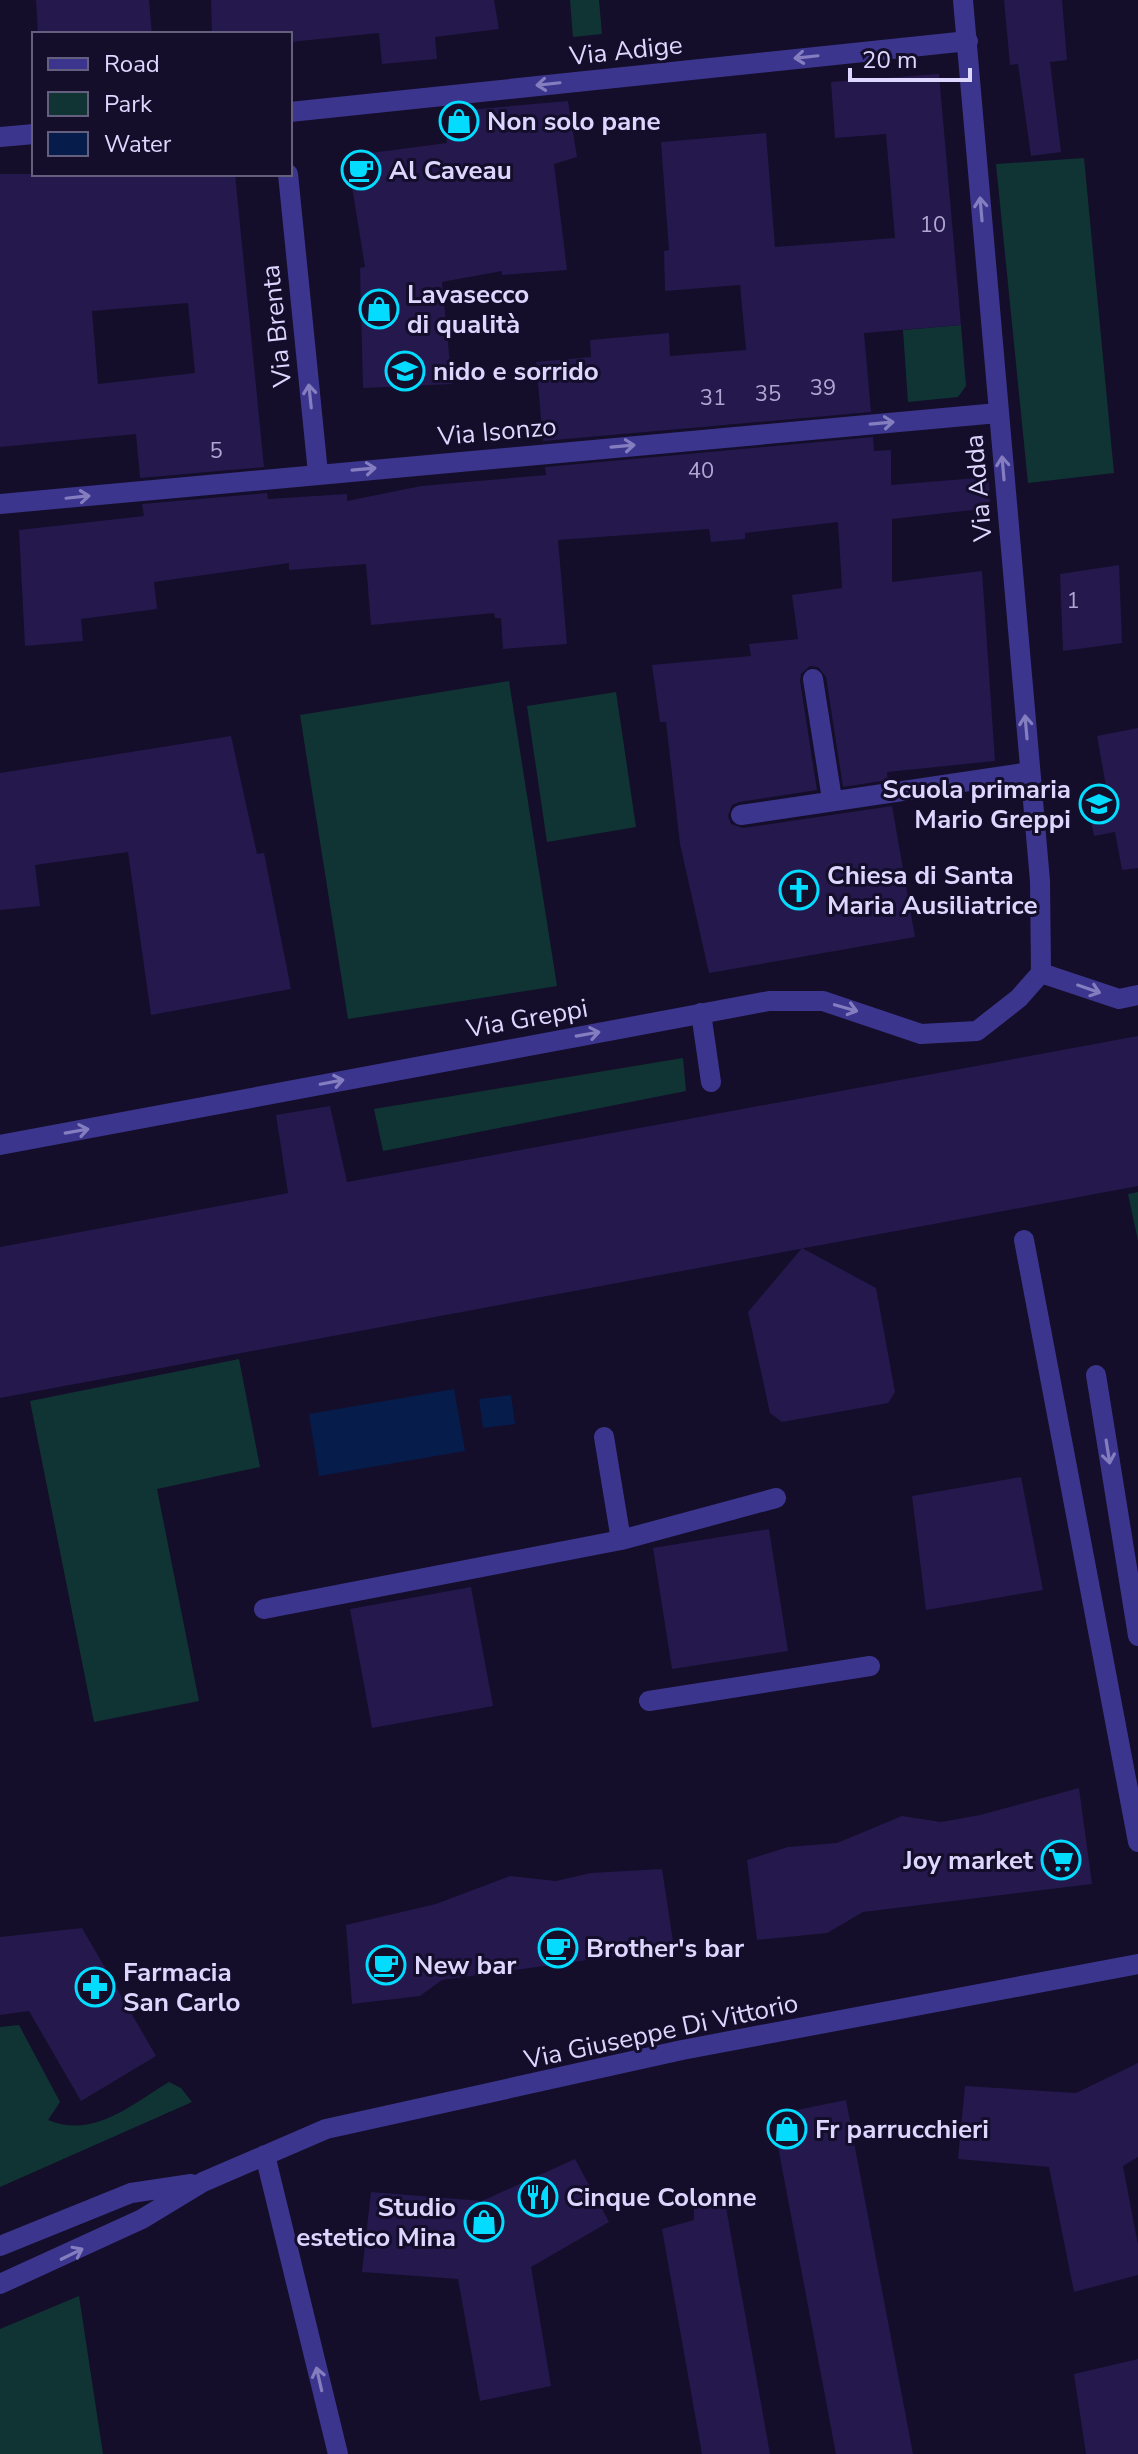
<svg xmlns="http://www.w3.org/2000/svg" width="1138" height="2454" viewBox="0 0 1138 2454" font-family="'Nunito Sans',sans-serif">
<rect width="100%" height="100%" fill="#140e2a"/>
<path fill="#103434" d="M570 0H599L602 34 573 37Z
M1084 158 1114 473 1028 483 996 164Z
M961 325 966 386 958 397 908 402 903 330Z
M509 681 557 986 348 1019 300 715Z
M616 692 636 827 547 842 527 706Z
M683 1058 686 1091 383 1151 374 1109Z
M1138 1192V1241L1128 1194Z
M239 1359 260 1467 157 1489 199 1701 94 1722 30 1401Z
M19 2025 60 2102 48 2120C93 2139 131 2105 169 2082L181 2088 192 2102 0 2187V2027Z
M79 2296 103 2454H0V2329Z"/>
<path fill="#061c4b" d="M454 1389 465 1451 319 1476 309 1414Z
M511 1395 515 1424 483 1428 479 1399Z"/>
<path fill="#25184d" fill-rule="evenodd" d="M36 0H149L152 34H38Z
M211 0H494L499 29 435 37 437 59 382 64 379 33 290 42V34H212Z
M1004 0H1062L1067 60 1050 62 1061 152 1031 156 1018 64 1010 65Z
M939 74 961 325 864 333 871 412 543 441 536 362 591 357 590 340 669 333 670 356 746 350 740 285 665 291 664 251 669 250 661 142 766 133 775 247 895 238 886 134 835 138 831 82Z
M568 101 577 157 554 164 567 270 502 275V271L442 282 452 384 363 388 360 268 365 267 347 156 447 143 445 112Z
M0 174H235L264 467 140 478 136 434 0 447ZM188 303 195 373 98 384 92 311Z
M873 437 874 451 891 450V485L989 477 990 508 892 519V582L982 571 995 761 887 772 888 780 843 787 826 677 818 667 810 666 801 674 800 681 817 790 739 802 732 805 728 816 731 824 743 828 892 806 915 937 709 973 680 844 666 722H660L652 665 751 656 749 644 798 639 792 595 842 588 838 522 745 533V539L711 542 709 529 558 540 567 644 503 649 501 618H495L494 613 371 625 366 564 289 570V563L154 582 157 609 81 619 83 641 25 646 19 530 144 516 142 504 267 493 268 499 347 494V501L421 486 546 475 545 467Z
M1119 565 1122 643 1063 651 1060 574Z
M1138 728V868L1122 870 1115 832 1094 836 1086 795 1107 792 1097 736Z
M231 736 257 854 264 853 291 989 151 1015 128 852 35 865 40 906 0 910V773Z
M1138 1036V1186L0 1398V1247L288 1193 276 1115 330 1106 347 1182Z
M802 1248 876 1288 895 1392 888 1403 782 1422 770 1413 748 1312Z
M1021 1477 1043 1590 926 1610 912 1496Z
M769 1529 788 1651 672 1669 653 1548Z
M471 1587 493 1706 372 1728 350 1609Z
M1079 1788 1092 1884 863 1912 827 1933 757 1940 747 1860 788 1847 837 1843 902 1816 941 1822 980 1815Z
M662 1869 674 1948 442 1980 420 1996 352 2004 346 1925 436 1904 510 1876 556 1881 591 1873Z
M82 1928 156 2056 81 2101 29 2011 0 2015V1937Z
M1138 2063V2157L1123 2166 1138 2245V2275L1074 2292 1049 2167 958 2159 965 2086 1076 2093Z
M846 2100 913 2454H836L772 2115Z
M575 2159 609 2222 531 2267 551 2386 480 2401 458 2279 362 2272 371 2192 482 2201Z
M724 2196 770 2454H702L662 2229 694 2220V2202Z
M1138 2359V2454H1086L1074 2374Z"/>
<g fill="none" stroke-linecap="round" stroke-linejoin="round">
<path stroke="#3c358d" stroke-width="20" d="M1024 1240 1138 1842
M604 1437 621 1540
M264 1609 621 1540 776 1498
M649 1701 870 1666"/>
<path stroke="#3c358d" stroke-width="20" d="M963 0 1040 881 1041 973
M290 112 968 41
M0 137 34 134
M288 174 318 473
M0 504 998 413
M813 679 832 799
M741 815 1030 772
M1041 973 1119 999 1138 995
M701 1013 711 1082
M0 1145 769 1001H823L921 1034 977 1031 1019 998 1041 973
M1096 1375 1138 1636
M265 2155 338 2454
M0 2246 131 2193 191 2184
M0 2284 142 2219 203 2182 326 2129 682 2050 1138 1964"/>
</g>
<defs><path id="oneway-shaft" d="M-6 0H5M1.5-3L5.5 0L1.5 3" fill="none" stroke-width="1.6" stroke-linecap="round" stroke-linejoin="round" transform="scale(2)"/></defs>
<g stroke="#847ec0">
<use href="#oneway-shaft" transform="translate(806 57) rotate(174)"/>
<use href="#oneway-shaft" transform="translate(548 84) rotate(174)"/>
<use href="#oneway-shaft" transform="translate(981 209) rotate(-95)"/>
<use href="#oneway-shaft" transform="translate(310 396) rotate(-96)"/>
<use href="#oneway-shaft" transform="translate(882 423) rotate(-5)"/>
<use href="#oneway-shaft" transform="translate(623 446) rotate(-5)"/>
<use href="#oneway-shaft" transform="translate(1003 468) rotate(-95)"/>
<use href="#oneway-shaft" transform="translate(364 469) rotate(-5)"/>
<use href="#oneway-shaft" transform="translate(78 497) rotate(-6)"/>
<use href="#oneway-shaft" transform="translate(1026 727) rotate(-95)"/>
<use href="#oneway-shaft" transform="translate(1089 989) rotate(19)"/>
<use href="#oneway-shaft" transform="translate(846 1008) rotate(16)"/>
<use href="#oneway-shaft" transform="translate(588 1034) rotate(-10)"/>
<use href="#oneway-shaft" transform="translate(332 1082) rotate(-11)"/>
<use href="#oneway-shaft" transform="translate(77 1131) rotate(-10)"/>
<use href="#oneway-shaft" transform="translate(1108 1452) rotate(81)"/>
<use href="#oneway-shaft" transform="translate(72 2254) rotate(-26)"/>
<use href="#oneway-shaft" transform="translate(319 2379) rotate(-103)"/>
</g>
<defs>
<g id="shop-ring" transform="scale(2)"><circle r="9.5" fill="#140e2a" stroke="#03dbff" stroke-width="1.5"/><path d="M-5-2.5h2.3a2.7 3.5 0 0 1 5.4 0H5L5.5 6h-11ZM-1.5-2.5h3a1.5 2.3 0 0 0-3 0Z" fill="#03dbff"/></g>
<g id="cafe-ring" transform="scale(2)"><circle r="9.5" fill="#140e2a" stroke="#03dbff" stroke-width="1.5"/><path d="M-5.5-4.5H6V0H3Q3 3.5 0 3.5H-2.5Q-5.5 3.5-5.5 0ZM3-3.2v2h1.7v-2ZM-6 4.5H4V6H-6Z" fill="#03dbff"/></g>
<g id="school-ring" transform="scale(2)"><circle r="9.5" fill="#140e2a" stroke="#03dbff" stroke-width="1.5"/><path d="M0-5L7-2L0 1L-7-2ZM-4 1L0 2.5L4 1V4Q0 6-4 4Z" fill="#03dbff"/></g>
<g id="church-ring" transform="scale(2)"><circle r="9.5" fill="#140e2a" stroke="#03dbff" stroke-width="1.5"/><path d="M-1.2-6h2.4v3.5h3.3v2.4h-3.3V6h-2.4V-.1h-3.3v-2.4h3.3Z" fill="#03dbff"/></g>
<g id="supermarket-ring" transform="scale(2)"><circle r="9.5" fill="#140e2a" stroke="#03dbff" stroke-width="1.5"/><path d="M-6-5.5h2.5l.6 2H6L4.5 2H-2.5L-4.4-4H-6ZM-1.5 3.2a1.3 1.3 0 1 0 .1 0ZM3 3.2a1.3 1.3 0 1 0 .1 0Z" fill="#03dbff"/></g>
<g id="pharmacy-ring" transform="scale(2)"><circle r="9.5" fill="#140e2a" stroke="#03dbff" stroke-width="1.5"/><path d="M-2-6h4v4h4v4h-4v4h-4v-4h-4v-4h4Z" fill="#03dbff"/></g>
<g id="restaurant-ring" transform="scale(2)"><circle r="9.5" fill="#140e2a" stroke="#03dbff" stroke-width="1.5"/><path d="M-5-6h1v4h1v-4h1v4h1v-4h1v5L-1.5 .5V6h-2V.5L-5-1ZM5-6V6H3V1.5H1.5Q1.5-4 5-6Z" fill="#03dbff"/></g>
</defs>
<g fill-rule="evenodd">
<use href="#shop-ring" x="459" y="121"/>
<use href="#cafe-ring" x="361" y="170"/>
<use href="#shop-ring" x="379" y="309"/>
<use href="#school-ring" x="405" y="371"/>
<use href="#school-ring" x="1099" y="804"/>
<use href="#church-ring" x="799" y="890"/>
<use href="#supermarket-ring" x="1061" y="1860"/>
<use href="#cafe-ring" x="558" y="1948"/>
<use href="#cafe-ring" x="386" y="1965"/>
<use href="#pharmacy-ring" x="95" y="1987"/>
<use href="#shop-ring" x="787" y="2129"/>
<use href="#restaurant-ring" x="538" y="2197"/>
<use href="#shop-ring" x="484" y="2222"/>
</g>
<g text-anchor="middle" stroke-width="6" stroke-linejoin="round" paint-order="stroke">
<g font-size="22" fill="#afa7d2">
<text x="933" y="232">10</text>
<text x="823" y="395">39</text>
<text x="768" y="401">35</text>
<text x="713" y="405">31</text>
<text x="216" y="458">5</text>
<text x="701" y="478">40</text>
<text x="1073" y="608">1</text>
</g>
<g font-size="26" fill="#ddd7ff" stroke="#140e2a">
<text transform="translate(626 50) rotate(-6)" y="9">Via Adige</text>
<text transform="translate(276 326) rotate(-96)" y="9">Via Brenta</text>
<text transform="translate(497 431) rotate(-5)" y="9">Via Isonzo</text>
<text transform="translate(978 488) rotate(-95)" y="9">Via Adda</text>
<text transform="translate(527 1018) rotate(-10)" y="9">Via Greppi</text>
<text transform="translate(661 2031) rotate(-12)" y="9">Via Giuseppe Di Vittorio</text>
</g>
<g font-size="26" font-weight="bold" fill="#ddd7ff" stroke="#140e2a" text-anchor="start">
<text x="487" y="130">Non solo pane</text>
<text x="389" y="179">Al Caveau</text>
<text x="407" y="303">Lavasecco<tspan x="407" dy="30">di qualità</tspan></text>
<text x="433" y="380">nido e sorrido</text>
<text x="1071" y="798" text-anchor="end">Scuola primaria<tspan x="1071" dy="30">Mario Greppi</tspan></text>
<text x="827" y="884">Chiesa di Santa<tspan x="827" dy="30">Maria Ausiliatrice</tspan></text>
<text x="1033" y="1869" text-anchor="end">Joy market</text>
<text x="586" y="1957">Brother's bar</text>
<text x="414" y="1974">New bar</text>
<text x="123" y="1981">Farmacia<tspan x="123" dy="30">San Carlo</tspan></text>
<text x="815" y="2138">Fr parrucchieri</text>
<text x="566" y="2206">Cinque Colonne</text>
<text x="456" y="2216" text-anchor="end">Studio<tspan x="456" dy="30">estetico Mina</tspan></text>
</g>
</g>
<rect x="32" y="32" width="260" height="144" fill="#140e2a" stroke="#645e7f" stroke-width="2"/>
<rect x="48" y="58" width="40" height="12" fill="#3c358d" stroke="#645e7f" stroke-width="2"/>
<text x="104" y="72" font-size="24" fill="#ddd7ff">Road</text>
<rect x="48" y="92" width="40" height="24" fill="#103434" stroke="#645e7f" stroke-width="2"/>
<text x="104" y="112" font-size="24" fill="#ddd7ff">Park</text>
<rect x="48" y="132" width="40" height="24" fill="#061c4b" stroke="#645e7f" stroke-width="2"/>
<text x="104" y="152" font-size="24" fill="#ddd7ff">Water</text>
<path d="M850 68v12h120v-12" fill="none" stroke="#ddd7ff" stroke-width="4"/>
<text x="862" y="68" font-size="24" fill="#ddd7ff" stroke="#140e2a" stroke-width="6" paint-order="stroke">20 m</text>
</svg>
